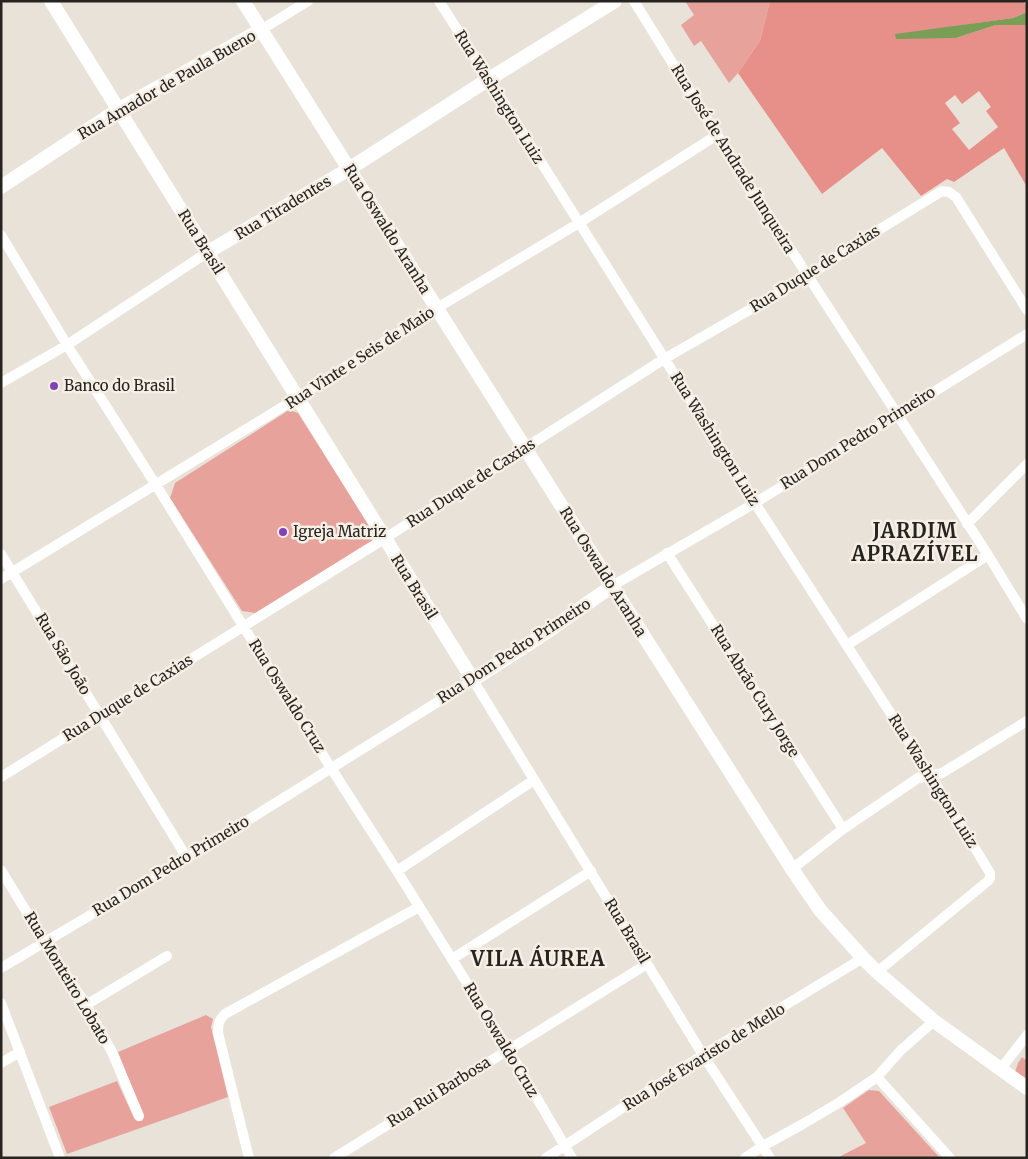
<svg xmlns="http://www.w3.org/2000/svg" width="1028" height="1159" viewBox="0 0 1028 1159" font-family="Merriweather,serif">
<rect width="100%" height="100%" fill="#e9e2d8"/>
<path fill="#e8a29c" d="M685 1H770L760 41 738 73 729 83 701 41 694 46 681 25 694 15Z
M289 410 298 413 374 533 372 541 255 613 242 611 170 498 175 483Z
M206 1015 213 1019 211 1027 228 1097 67 1154 49 1107 117 1081 134 1118 138 1121H142L143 1116 118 1052Z
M1022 1057 1027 1061V1081L1015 1072 1018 1063Z
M869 1090 879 1091 940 1158H837L866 1143 843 1108Z"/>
<path fill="#e79089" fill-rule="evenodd" d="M770 1H1023L1027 6V12L1013 18 957 26 956 38 996 25H1027V187L1004 148 954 182 947 179 921 196 882 148 822 194 738 73 760 41ZM979 91 991 107 986 111 998 127 969 150 952 129 960 123 945 103 955 95 962 104Z"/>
<path fill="#7b9e56" d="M1027 12V25H996L956 38 896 39 895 34 1013 18Z"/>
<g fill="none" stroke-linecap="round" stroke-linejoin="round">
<path stroke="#fff" stroke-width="10" d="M439 1 489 79 755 503 931 776 990 873V878L988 881 877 972
M634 1 717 135 988 555 1027 619
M261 30 308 1
M1 235 67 345 156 485 331 768 397 871 508 1049 572 1158
M1 383 67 345 208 252
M967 524 1027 464
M667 553 843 829
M1 554 187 858
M1 579 297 398 437 308 579 223 717 135
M612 586 755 503 1027 334
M847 645 988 555
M1 777 384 539 525 448 664 359 808 276 859 242 942 191 949 192 956 197 1027 310
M792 869 843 829 918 778 942 773 1027 721
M1 870 45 942 86 1005 112 1052 139 1116
M397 871 534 780
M452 959 591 871
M1 968 187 858 473 680 703 1055 770 1158
M1 1003 60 1158
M86 1005 167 956
M1 1063 20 1052
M1000 1070 1027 1035
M877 1077 950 1158
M249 1158 218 1033C218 1024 219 1020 225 1014L419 907
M334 1158 647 964
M546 1158 703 1055 863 958
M745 1158 763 1146 803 1124 840 1102 877 1077 901 1050 934 1021"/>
<path stroke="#fff" stroke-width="14" d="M51 1C193 226 331 455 473 680L544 634 612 586
M243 1 612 586 792 869 820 910 863 958 877 972 934 1021 1027 1088
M1 187 119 109 261 30
M208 252 349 169 489 79 615 1"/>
</g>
<g fill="#8142b7" stroke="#f6efe5" stroke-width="2">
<circle cx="54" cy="386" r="5"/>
<circle cx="283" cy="532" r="5"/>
</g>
<g text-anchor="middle" stroke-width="5" stroke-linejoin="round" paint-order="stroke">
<g font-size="15" fill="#272420" stroke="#f6efe5">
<text transform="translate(167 85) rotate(-30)" y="5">Rua Amador de Paula Bueno</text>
<text transform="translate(499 97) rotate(58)" y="5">Rua Washington Luiz</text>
<text transform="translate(733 159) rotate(58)" y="5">Rua José de Andrade Junqueira</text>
<text transform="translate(283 208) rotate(-31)" y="5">Rua Tiradentes</text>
<text transform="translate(387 229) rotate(58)" y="5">Rua Oswaldo Aranha</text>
<text transform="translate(201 242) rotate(58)" y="5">Rua Brasil</text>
<text transform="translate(815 269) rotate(-32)" y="5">Rua Duque de Caxias</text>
<text transform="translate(360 358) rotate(-33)" y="5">Rua Vinte e Seis de Maio</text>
<text transform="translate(858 438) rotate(-32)" y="5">Rua Dom Pedro Primeiro</text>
<text transform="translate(715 439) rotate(58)" y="5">Rua Washington Luiz</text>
<text transform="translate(471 483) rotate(-33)" y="5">Rua Duque de Caxias</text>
<text transform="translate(603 572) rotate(58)" y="5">Rua Oswaldo Aranha</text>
<text transform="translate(414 587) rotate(58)" y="5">Rua Brasil</text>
<text transform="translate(514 651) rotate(-33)" y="5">Rua Dom Pedro Primeiro</text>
<text transform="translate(63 654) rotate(59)" y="5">Rua São João</text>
<text transform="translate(755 691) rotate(58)" y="5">Rua Abrão Cury Jorge</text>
<text transform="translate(287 696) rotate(58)" y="5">Rua Oswaldo Cruz</text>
<text transform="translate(128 698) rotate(-32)" y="5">Rua Duque de Caxias</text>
<text transform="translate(933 781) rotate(58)" y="5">Rua Washington Luiz</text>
<text transform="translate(171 866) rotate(-31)" y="5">Rua Dom Pedro Primeiro</text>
<text transform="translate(627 931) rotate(59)" y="5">Rua Brasil</text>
<text transform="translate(67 978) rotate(59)" y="5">Rua Monteiro Lobato</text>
<text transform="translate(501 1040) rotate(59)" y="5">Rua Oswaldo Cruz</text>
<text transform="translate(704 1057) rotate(-32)" y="5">Rua José Evaristo de Mello</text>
<text transform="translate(439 1092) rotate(-32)" y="5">Rua Rui Barbosa</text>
</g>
<g font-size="15" fill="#272420" stroke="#f6efe5" text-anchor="start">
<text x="64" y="391">Banco do Brasil</text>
<text x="293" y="537">Igreja Matriz</text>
</g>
<g font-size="20" font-weight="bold" letter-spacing="1" fill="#272420" stroke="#f6efe5">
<text x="915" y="538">JARDIM<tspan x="915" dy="23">APRAZÍVEL</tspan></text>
<text x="538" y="966">VILA ÁUREA</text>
</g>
</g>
<rect width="1028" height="1159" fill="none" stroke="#272420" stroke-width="5"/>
</svg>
